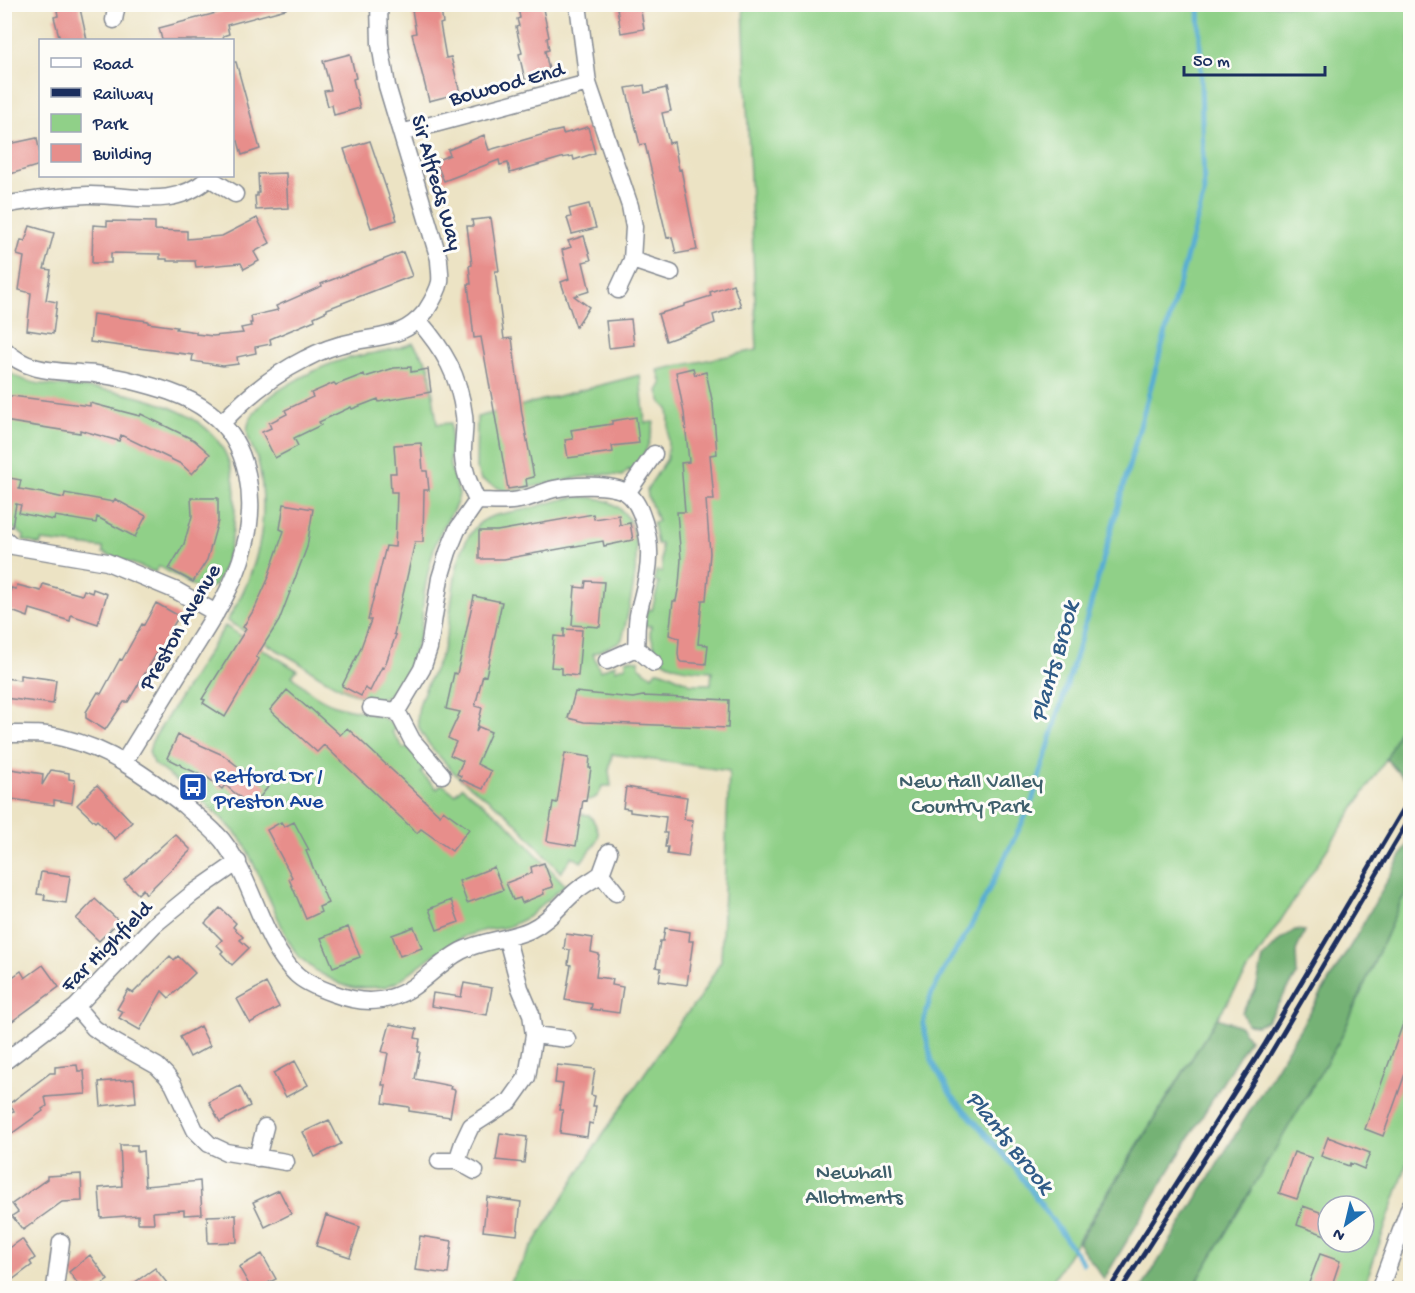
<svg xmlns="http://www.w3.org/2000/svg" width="1415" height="1293" viewBox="0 0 1415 1293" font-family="'Gochi Hand',sans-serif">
<rect width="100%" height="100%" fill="#fdfcf7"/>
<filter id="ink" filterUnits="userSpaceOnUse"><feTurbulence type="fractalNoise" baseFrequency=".0167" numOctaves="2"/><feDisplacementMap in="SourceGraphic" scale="12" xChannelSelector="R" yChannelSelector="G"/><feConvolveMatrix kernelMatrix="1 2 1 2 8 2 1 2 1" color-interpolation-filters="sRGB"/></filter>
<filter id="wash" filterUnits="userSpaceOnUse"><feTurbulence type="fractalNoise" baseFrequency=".008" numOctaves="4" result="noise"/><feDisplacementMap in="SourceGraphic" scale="24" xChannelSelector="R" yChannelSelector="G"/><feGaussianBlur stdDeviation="1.35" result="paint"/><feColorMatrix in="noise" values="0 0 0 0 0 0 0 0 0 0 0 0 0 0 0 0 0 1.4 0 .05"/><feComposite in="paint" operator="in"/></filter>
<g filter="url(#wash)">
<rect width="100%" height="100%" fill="#ece3c4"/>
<path fill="#90d088" stroke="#568073" stroke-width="1.5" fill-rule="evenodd" d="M743 5H1410V706L1386 759 1217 1018 1048 1288H506L603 1134 679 1023 699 999 721 961 729 771 612 754 609 771 611 786H602C599 798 593 801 581 800V814L589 815C608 838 594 844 581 862L572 856 561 873C544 854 527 834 509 816 495 803 477 792 462 780 453 773 445 762 437 754 430 746 423 737 419 728 411 706 435 673 442 652 456 614 447 565 473 530 487 511 511 514 531 508 547 504 564 497 580 497 662 496 633 586 623 636L621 641 593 654 600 671 615 664V670L626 666V659L639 660V666L652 676 656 671H663L691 684H711L712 671C688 670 664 669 651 647H655L650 634 651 626 644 625 647 609 652 610 659 583 654 582 656 571 662 572 661 544H657L653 523 658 521 648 497 647 489 667 459 669 420 668 409 662 403 658 391 662 384 658 370 757 350Z
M413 343 429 365 437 424 451 423 450 466 459 494C457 509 447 518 441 531 432 549 429 568 425 588 422 602 423 615 421 629 418 645 405 679 393 691 372 715 314 672 295 660 272 647 250 634 227 621 258 572 270 522 259 465 256 451 243 437 249 422 258 401 282 388 300 378 315 370 330 363 346 359 368 353 392 352 413 343Z
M4 369C28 388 59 385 87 388 125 391 183 405 210 432 228 449 235 475 235 499 236 523 229 566 214 586L202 591 159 566 155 572 103 553V548L42 541 40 545 23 540 24 536 5 522Z
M640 375 645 423 654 422C650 443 645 457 632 475L629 469 622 476 603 474 582 477 507 492 481 480 476 468 477 417Z
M225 626 297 670 292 676C305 688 317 699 335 705 354 712 383 711 395 728L392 732 404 749 408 746 425 767 421 773 437 789 442 784 455 794 462 787 507 823 565 885 528 917 508 927 485 930 465 936 435 954 397 982 385 987 354 988 340 984 316 971 297 955 288 940 244 843C220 812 185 788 154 764L149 752 152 741Z
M1410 889V1155L1364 1288H1193L1341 1038 1401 901ZM1328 1206H1364V1242H1328Z"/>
<path fill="#74b274" stroke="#487069" stroke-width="1.5" d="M1410 706V777L1408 783 1386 759Z
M1410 840V889L1401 901 1341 1038 1193 1288H1142L1354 940Z
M1295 930 1305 931 1296 951 1297 975 1267 1021 1257 1025 1247 1024 1242 1012 1256 989 1263 958 1280 940Z
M1217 1018 1240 1026 1249 1039 1104 1279 1078 1243Z"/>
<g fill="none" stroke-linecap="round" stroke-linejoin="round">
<path stroke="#57add4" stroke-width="5" d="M1083 1263 1012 1164 951 1095 932 1061 923 1024 931 995 946 966 970 928 1031 805 1089 611 1204 194 1199 4"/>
</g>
<g id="blocks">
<path fill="#e78e8b" d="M56 4H79L87 40H60L54 17 58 16Z
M226 4H285L286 9 227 25 229 34 223 36 224 40H162L159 28 228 10Z
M411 4H440L443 23 440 24 446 58 451 57 460 93 429 101 412 34 416 33Z
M517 4H542L549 37 547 38 549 50 545 51 550 75 525 80 519 54 522 53 516 27 519 26 517 19 520 18Z
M640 5 644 29 621 33 617 8Z
M350 54 356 78 353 79 360 108 334 115 332 105 328 106 324 91 331 90 323 61Z
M232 62H236L260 149 242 155 238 141 232 143Z
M644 85 645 93 666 88 671 111 662 113 669 143 674 142 679 170 681 169 697 250 676 254 672 237 667 238 645 144 640 145 626 88Z
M588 127 595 153 574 160 573 156 561 158 510 173 508 163 500 165 499 160 444 181 435 161 450 155 448 150 484 135 489 150 548 133 562 130 563 134Z
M37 138 40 154V165L4 176V145Z
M370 141 397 220 371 228 344 149Z
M286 173 288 208 256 210 255 196H257V193H259L258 174Z
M589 204 596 228 572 234 567 218 571 217 569 209Z
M257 218 270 243 254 252 259 261 244 269 241 263 196 267 195 261H167V259H160V254L111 253V263H92L93 225 107 226V221L155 222V230L187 231V239L222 236Z
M491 218 499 271H495L504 339 512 338 522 414 534 477 526 479 527 486 508 489 481 337 474 338 468 284H471L469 266 472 265 467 226H473L472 220Z
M30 226 54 233 44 269 51 270 46 300 57 302 53 334 27 330 31 293 19 290 24 257 17 255 21 240 25 241Z
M584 236 591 260 583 262 590 291 574 296 589 307 576 327 561 282 569 279 562 250 571 247 568 241Z
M403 252 412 276 327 309V311L314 317 315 320 270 339 271 344 255 347 256 353 237 357 238 364 223 366 192 361 193 355 90 342 93 314 148 321V323L177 327 176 329 196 332V334L213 336 243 333 241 328 251 326 250 323H252L251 316 278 310 276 306 322 286 321 284Z
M733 284 741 306 713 315 715 323 666 341 658 314 685 306V304L711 296 710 292Z
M631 319 634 345 609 348 606 321Z
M411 367V372L428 369 431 392 379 402 378 399 352 409 351 407 319 422 321 425 294 438 298 446 275 458 262 432 271 428 269 423 287 414 285 410 313 397 311 393 334 383 336 385 364 374 365 377 394 368Z
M693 368 695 375 706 372 713 404 717 454 710 455 714 500H706L710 553 706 600H702L698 644 708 645 706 664 681 662 679 660 678 654 679 638 669 635 673 601H676L679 585 681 559 677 512H685L681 463 689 462 684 413 676 372Z
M4 395 90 406V403L140 416 141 414 194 440 210 454 192 474 181 464 121 435 119 441 80 430V433L4 421Z
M636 417 639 443 612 446 613 452 568 458 565 440 573 439 571 430 612 424V421Z
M421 443 423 471H427L429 490H424L423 542H415L394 634 396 635 384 668 382 667 370 691 365 688 361 696 342 686 360 650 371 620H368L386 546 395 547 397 492H391L390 473H396L394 445Z
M4 477 21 480 19 489 42 493 64 498 65 493 113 502 115 499 146 516 135 537 97 517 96 523 55 516 54 520 19 513 21 505 16 504 12 527H4Z
M191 498H218V521L207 560 193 582 169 569 184 544 192 516Z
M284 504 313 509 307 547 279 621 256 657 259 659 225 717 203 703 205 700 202 699 246 629 243 627 255 608 269 577H268L284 531 280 529Z
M593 514 594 519 619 515 620 525 630 523 633 540 604 546 603 541 504 559H479V531H497Z
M586 581 604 582 600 627 572 625 575 587 585 588Z
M43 584 82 595 84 590 92 593 93 589 107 594 98 624 71 615 70 621 30 609 28 617 6 609 11 588 16 589 17 585 41 591Z
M474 596 502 602 486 676 483 675 475 706 482 708 476 732 479 727 491 732 477 764 491 771 483 789 460 779 461 776 457 774 463 761 450 755 456 742 448 738 460 712 446 709 454 673 457 674Z
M156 603 179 616 128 702H124L105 730 86 718V712L98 692 101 694 120 659 122 660 142 624 144 625Z
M564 629 582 630 578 676 562 674V668L551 667 554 636 564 637Z
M20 675 56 680 53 704 4 698V678L20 680Z
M287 690 309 709 310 708 340 735 347 728 440 815 443 810 469 829 452 851 421 829 417 833 324 745 317 752 270 710Z
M575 692 633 698 643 696 729 700 728 728 584 722 568 718Z
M178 735 223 755 244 771 246 769 268 787 252 807 225 785 222 789 208 778 181 766V765L167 758Z
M565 753 590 757 589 768H591L586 801 583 800 576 846 547 841 553 802 557 803Z
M4 768 43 774 42 785 51 770 69 773V779L75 780 72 803 54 800V805L4 798Z
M97 785 132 822 115 839 97 820 95 822 77 805Z
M626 787 687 797 684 819 693 820 688 857 667 854 668 847H665L667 833H664L666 817 630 812V809L623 808Z
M281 822 284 827 294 822 309 850 306 851 328 903 319 907 321 912 306 919 289 879 292 877 267 830Z
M175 834 191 850 146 894 143 889 138 894 124 880Z
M544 863 553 887 543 890 544 894 522 903 520 898 513 900 506 883 532 873 531 867Z
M494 867 503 890 467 903 459 881Z
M41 872 70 876 66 903 44 900 45 895 37 894Z
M95 899 119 921 99 941 76 919Z
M451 900 459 922 437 930 429 909Z
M220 908 236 923 233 927 243 937 240 940 249 948 232 965 221 953 223 951 217 945 222 940 205 923Z
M348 927 360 957 333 967 321 938Z
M414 927 422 948 400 956 392 935Z
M665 928 690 932 689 941H693L687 985 659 981 661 968 656 967 660 941H663Z
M566 934 593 938 591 952 599 954 596 977 613 979 612 985 623 987 619 1013 591 1009 592 1004 565 1000 571 965 568 964 570 950 564 949Z
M170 956 174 960 178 956 195 973 169 998 162 991 140 1030 119 1018 123 1012 117 1009 128 990 133 993Z
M43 965 59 987 4 1027V983L21 971 25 978Z
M266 983 279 1007 250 1023 237 999Z
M464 983 492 988 487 1015 431 1006 433 993 461 997Z
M1409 1007H1410V1060L1383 1136 1365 1129Z
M390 1024 417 1029 415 1038 420 1039 418 1052H420L415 1079 451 1086 450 1089 455 1090 450 1117 409 1111V1107L383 1103 386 1085H382L388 1053 382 1052Z
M200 1026 210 1046 190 1057 180 1037Z
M295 1061 308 1085 286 1097 273 1073Z
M77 1065 78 1071H84L86 1094 45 1097 47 1106 42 1109 43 1111 4 1139V1118L14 1111 9 1104 50 1073H55V1067Z
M557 1065 595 1069 591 1095 595 1096 593 1106H596L593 1124 589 1123 587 1137 560 1133 563 1110H559L563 1084 555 1083Z
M134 1079 136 1102 101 1106 99 1082Z
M240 1086 250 1106 220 1122 209 1102Z
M329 1120 341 1144 315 1157 303 1132Z
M500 1133 527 1137 524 1163 496 1160Z
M1328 1137 1370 1153 1364 1169 1350 1163 1349 1166 1321 1156Z
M120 1145H137V1152L143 1151 145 1186 200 1181 202 1214 184 1215V1210L153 1212 154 1223H138V1215L101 1218 99 1188 122 1186Z
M1294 1152 1312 1158 1297 1199 1279 1193Z
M81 1174 82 1201 62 1202 23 1230 12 1216 18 1212 12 1204 47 1179V1176Z
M279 1190 291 1214 265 1227 253 1202Z
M487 1197 521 1202 517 1235 483 1231Z
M1303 1206 1328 1215V1236L1297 1225Z
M236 1215 237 1242 208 1243 207 1216Z
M326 1215 360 1227 350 1257 316 1246Z
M420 1236 452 1241 448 1274 415 1270Z
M22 1239 35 1258 30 1262 32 1265 4 1286V1252Z
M262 1254 276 1279 258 1288H251L239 1267Z
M1320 1254 1340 1261 1331 1288H1307Z
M90 1255 108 1280 97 1288H81L69 1272Z
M155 1268 171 1288H127Z"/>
</g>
</g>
<g filter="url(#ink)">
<use href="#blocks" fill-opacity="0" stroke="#848991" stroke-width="1.5"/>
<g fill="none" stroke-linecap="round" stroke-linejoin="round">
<g stroke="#848991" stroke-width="19">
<path id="street" d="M578 4 588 83 630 206 634 227 632 260
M114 20 117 4
M401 133 588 83
M208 176 209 178 235 194
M4 205C32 200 60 196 88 195 132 194 171 211 209 178
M618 290 632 260 671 273
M4 349C25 371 52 371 80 373 95 373 110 376 125 379 153 386 186 394 209 412 251 443 257 502 244 549 235 585 213 618 193 650 170 687 147 724 124 762
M222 423C246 397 273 375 305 359 320 351 336 345 352 342 383 335 404 338 426 311 431 303 438 292 440 282 441 275 439 266 439 259L387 86 380 44 379 4
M627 493 654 454
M477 501C491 501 506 503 519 500 531 498 542 492 554 489 571 485 612 483 627 493 642 503 650 539 649 557 649 577 642 595 638 615 636 626 637 637 636 648
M4 538 13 546 107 562 177 591 216 613
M607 661 636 648 654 663
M371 708 397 711 412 740 442 775
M397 711 422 669 429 648 440 578 448 552 457 530 477 501C471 487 464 473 463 457 462 443 466 429 464 415 459 375 444 350 418 320
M4 734C24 734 44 733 63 738 110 749 148 777 185 806 197 817 211 827 222 840 253 879 262 942 296 974 305 983 321 989 332 993 348 999 364 1003 381 1000 417 994 431 967 461 951 482 940 508 940 530 930 549 921 560 905 575 892 583 885 593 880 601 874
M609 852 601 874 616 893
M76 1007 94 1028 111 1040 157 1066 166 1075 173 1084 195 1130 209 1144 226 1152 286 1162
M534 1035 567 1039
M4 1062 76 1007 154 925 192 894 238 862
M257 1158 265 1127
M439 1161H457L475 1171
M457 1161 463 1143 471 1126 510 1101 527 1077 534 1035 531 1014 520 988 507 939
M55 1288 61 1242
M1380 1288 1410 1206"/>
</g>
<use href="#street" stroke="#fff" stroke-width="16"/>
<path stroke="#1b2f5e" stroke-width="4.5" d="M1110 1288 1265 1044 1410 798
M1122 1288 1259 1073 1410 818"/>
</g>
</g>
<defs>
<g id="bus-square" transform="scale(1.5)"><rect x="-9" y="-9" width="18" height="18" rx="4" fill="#1a4fb4" stroke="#fdfcf7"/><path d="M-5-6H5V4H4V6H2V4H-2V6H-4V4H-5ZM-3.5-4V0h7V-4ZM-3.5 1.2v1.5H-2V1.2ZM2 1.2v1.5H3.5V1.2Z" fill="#fff"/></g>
</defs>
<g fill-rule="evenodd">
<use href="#bus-square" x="193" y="787"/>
</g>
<g text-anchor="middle" stroke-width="6" stroke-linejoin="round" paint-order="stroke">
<g font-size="22" fill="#1b2f5e" stroke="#fdfcf7">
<text transform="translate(506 82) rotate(-15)" y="8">Bowood End</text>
<text transform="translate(439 182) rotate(74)" y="8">Sir Alfreds Way</text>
<text transform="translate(178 626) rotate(-60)" y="8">Preston Avenue</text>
<text transform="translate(105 945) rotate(-45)" y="8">Far Highfield</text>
</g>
<g font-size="22" fill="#164399" stroke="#fdfcf7" text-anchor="start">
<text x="214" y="782">Retford Dr /<tspan x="214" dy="25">Preston Ave</tspan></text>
</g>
<g font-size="22" fill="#3e5f6b" stroke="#fdfcf7">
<text x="971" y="787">New Hall Valley<tspan x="971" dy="25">Country Park</tspan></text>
<text x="854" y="1178">Newhall<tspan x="854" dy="25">Allotments</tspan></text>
</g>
<g font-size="24" font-style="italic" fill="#305b87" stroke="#fdfcf7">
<text transform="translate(1053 661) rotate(-74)" y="8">Plants Brook</text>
<text transform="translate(1011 1141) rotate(51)" y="8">Plants Brook</text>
</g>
</g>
<rect width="1415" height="1293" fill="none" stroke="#fdfcf7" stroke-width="24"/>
<rect x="39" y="39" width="195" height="138" fill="#fdfcf7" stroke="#a3aaba" stroke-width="1.5"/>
<rect x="51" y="58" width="30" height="9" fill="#ffffff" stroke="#a3aaba" stroke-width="1.5"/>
<text x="93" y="69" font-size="18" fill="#1b2f5e">Road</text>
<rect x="51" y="88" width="30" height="9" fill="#1b2f5e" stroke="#a3aaba" stroke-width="1.5"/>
<text x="93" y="99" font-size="18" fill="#1b2f5e">Railway</text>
<rect x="51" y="114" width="30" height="18" fill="#90d088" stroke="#a3aaba" stroke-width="1.5"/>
<text x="93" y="129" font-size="18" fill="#1b2f5e">Park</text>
<rect x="51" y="144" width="30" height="18" fill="#e78e8b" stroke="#a3aaba" stroke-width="1.5"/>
<text x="93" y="159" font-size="18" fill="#1b2f5e">Building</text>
<g transform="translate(1346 1224) rotate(214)"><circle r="28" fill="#fdfcf7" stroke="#a3aaba" stroke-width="1.5"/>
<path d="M0-4.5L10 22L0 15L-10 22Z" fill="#1f6fb2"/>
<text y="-9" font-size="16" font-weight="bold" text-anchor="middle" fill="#1b2f5e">N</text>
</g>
<path d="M1184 66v9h141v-9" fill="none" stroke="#1b2f5e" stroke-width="3"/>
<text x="1193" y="66" font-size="18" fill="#1b2f5e" stroke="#fdfcf7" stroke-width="4.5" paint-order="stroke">50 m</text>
</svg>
